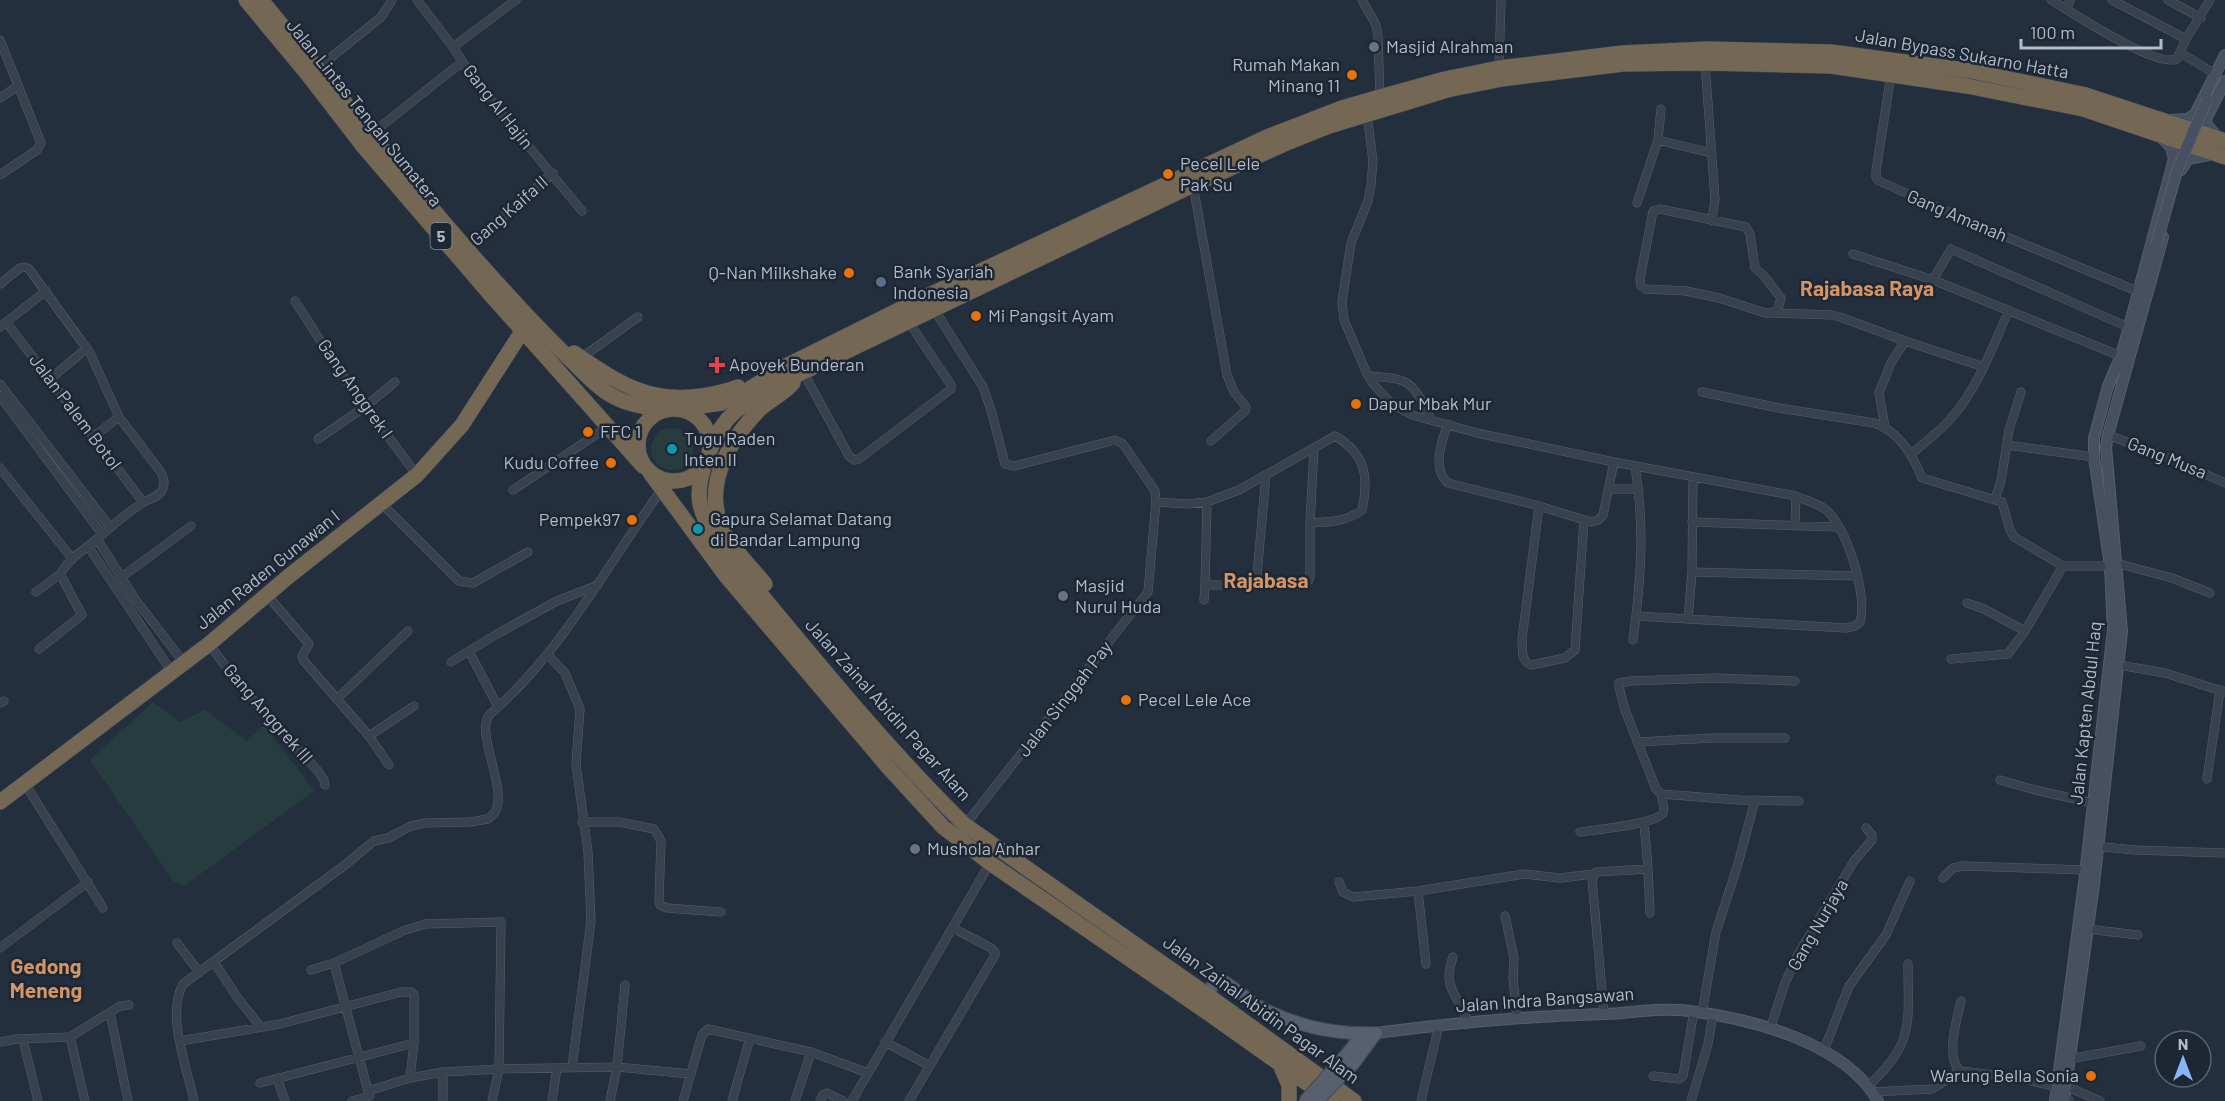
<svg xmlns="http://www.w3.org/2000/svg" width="2225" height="1101" viewBox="0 0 2225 1101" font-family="Barlow,sans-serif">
<rect width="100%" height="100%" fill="#242f3e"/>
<path fill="#263c3f" d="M651 449a21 21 0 1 1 42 0a21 21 0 1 1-42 0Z
M153 702 180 722 205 710 247 741 264 725 314 791 184 886 174 882 90 760Z"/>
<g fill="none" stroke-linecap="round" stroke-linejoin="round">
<g stroke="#565f6c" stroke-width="9">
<path id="street" d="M417 0 453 47 474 80 582 211
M1362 0 1376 25 1378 36 1380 97
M2051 0C2073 13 2156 68 2177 59L2186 39 2210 0
M2112 0 2186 39
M2168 0 2201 18
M2067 9 2070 0
M0 40 41 143 37 150 0 175
M453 47 516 0
M2181 53 2215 74
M1705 63 1715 199 1712 221
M318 68 381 17 392 0
M1499 68 1501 0
M1891 74 1876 171V177L1879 181 1973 223 2137 291
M0 98 18 86
M1367 114 1373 161 1371 185 1368 201 1351 243 1342 302 1344 320 1367 374 1374 385 1391 403 1412 415 1477 433 1614 462 1796 496C1805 500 1817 503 1825 509 1847 526 1868 596 1860 622L1855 626 1846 628 1688 619 1692 572 1693 477
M370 135 462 62
M1658 140 1712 153
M1193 185 1227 375 1234 392 1246 407 1245 411 1211 441
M1637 203 1658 140 1661 109
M466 249 553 173
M1853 254 1933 280 2123 357
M1933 280 1951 249 2128 327
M0 284 20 268 25 267 29 269 90 353 119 417 160 471C164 477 166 485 161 492 155 499 147 499 141 504 125 514 111 527 97 539 83 551 70 557 60 574L82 615 39 649
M295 301 345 379 417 475
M934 309 983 387 991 410 1005 464 1015 466 1115 440 1123 444 1155 491 1156 502 1148 592 965 825
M1772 313 1778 309 1781 298 1764 276 1755 268 1750 234 1746 227 1660 209 1653 211 1640 279 1641 286 1645 289 1686 291 1719 298 1765 313H1772L1832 315 1840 317 1905 341 1984 367
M6 322 143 502
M0 327 46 291
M581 358 638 317
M803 372 849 456 854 460 859 459 951 389V385L908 321
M1368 376C1413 379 1411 381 1431 419
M50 379 87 348
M0 384 110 527
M1702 392 1779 408 1874 423C1898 431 1913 455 1922 478L2002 502 2010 530 2014 537 2063 566H2110
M0 396 102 534
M1448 424C1441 442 1432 469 1448 483L1539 506 1591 522 1598 520 1603 515 1614 462
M1885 427 1879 393 1891 363 1905 341
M2108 435 2174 460 2225 483
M93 437 119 417
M318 439 366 406 395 382
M2007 445 2094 457
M1911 454C1928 440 1945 427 1958 410 1981 380 1994 343 2009 310
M0 468 71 557
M1609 489H1639
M513 490 609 426
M1995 499 2001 481 2009 430 2021 392
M1156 502 1188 504 1207 502 1239 490 1335 436C1366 454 1369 477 1362 510 1346 522 1329 522 1310 523
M1207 502 1205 585H1302L1309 580 1310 576V523L1314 448
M381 503 459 581 473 583 528 552
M1539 506 1522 639C1523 650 1520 660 1531 665L1565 658 1575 650 1584 520
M1692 522 1838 527
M1795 526 1796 496
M97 539 135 599 184 663
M88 546 171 671
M2116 563 2172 578 2210 593
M1692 572 1856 576
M119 579 191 526
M1256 586 1266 475
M36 592 60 574
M267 595 309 644 302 656 304 661 369 736 389 765
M1204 600 1205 585
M1967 603 1984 609 2025 631
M1636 616 1688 619
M1633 640C1641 579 1645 527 1635 466
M209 644 238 683 317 770 324 780 325 785
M547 654 565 673 580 709 576 764 588 852 591 921 572 1067
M1951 659 2008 654 2025 631 2063 566
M451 662 469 651
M2119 665 2165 673 2225 692
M1795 681 1715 678 1631 681 1619 683V687L1625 710 1656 789 1661 794 1739 800 1799 801
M337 699 408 631
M0 703 4 701
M498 707C566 645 609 562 662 489
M369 736 414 706
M1637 742 1713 738H1785
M2207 779 2220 690
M2000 780 2035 790 2093 803
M25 784 103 908
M582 822H619L654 829 661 841 659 900 660 905 667 908 721 912
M1580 832C1595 830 1656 824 1663 813 1665 808 1662 800 1661 794
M2093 846 2135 850 2223 853
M1648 869 1650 913
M1943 878 1953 868 1963 866 2086 870
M1339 882 1343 892 1353 897 1418 891 1524 874 1560 878 1593 874
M1418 891 1426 964
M1505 916 1514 958 1513 978 1517 1019
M2087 929 2138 935
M177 943 199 972
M0 948 88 882
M1453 957C1451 963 1449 970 1449 977 1449 993 1465 1007 1468 1023
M214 962 237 997 260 1026
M334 963 368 1091
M311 970 334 963 403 931 425 924 501 922 499 1069 492 1101
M110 1013 128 1101
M1702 1013 1716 932 1738 864 1755 800
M1604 1014 1592 879 1596 872 1648 869 1644 822
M1770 1029 1785 983 1797 956 1854 861 1872 840V835L1866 828
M70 1037 85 1101
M23 1040 38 1101
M180 1041 280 1024 401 992H411L414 995V1043L410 1078
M0 1042 17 1039 70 1037 120 1006 129 1005
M885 1042 930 1066
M1824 1050 1849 986 1886 935 1910 881
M2069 1059 2141 1046
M1960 1071C1945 1057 1957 1019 1961 1001
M443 1072V1101
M1653 1076 1679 1079 1683 1076 1694 1011
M277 1078 285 1101
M260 1083 414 1043
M2063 1085 2100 1101
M1868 1086C1915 1043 1908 1024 1908 964
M1872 1092 1932 1089 1960 1071 2020 1078 2052 1086 2057 1093 2070 1101
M194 1101C187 1068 166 1015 183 984L345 865 374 841 388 838 411 826 425 823 470 822 488 819C490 817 493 815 495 812 508 791 477 736 488 717 490 713 495 710 498 707L469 651 497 634 557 601 598 585
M352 1101 370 1096 368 1091 410 1078 443 1072 499 1069 617 1067 691 1074
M552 1101 557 1068
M610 1101 617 1067 625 985
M683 1101 702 1035 708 1029 811 1052 868 1073
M732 1101 750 1038
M795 1101 811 1052
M820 1101 823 1095 827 1093 843 1101
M852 1101 990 863
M909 1101 995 955V952L991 948 953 928
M1421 1101 1439 1025
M1691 1101 1708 1044 1713 1014"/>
</g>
<g stroke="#565f6c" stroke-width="12">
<path id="secondary" d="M2170 120 2187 119 2195 114 2225 55
M2218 138 2207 125 2206 119 2225 81
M2181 170 2188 159 2213 154
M1376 1033C1452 1023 1527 1016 1604 1014 1632 1013 1662 1007 1690 1011 1753 1019 1845 1043 1878 1101
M2055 1101 2084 883 2113 630 2110 566 2094 457V438L2108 386 2121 356 2174 159 2171 147 2160 136
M2064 1101 2094 884 2122 631 2106 447 2108 435 2163 237"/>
</g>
<g stroke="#414a57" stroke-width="14">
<path id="primary" d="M1206 994 1215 983 1223 981C1235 988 1246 999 1258 1006 1295 1026 1334 1035 1376 1033
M1346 1055 1363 1034
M1354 1063 1376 1033"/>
</g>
<g stroke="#434c59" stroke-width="16">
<path id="highway" d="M246 0 309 76 363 146 490 294 643 466
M261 0C344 99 422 202 509 296 530 319 551 341 573 362 583 372 594 384 606 392 625 405 645 407 667 410
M574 353C617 382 648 404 702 396 714 394 726 392 738 387
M638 445a36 36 0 1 1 72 0a36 36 0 1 1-72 0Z
M679 409 721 403 746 391 786 366 925 297 1267 137 1342 108 1380 97 1445 79 1499 68 1622 53 1707 49 1831 52 1972 71 2086 95 2225 141
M710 450C724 413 743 404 776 385L1193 185 1289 142 1329 126 1447 90 1502 79 1623 64 1705 63 1831 66 1967 86 2083 109 2225 157
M706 461C693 496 699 512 718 543 798 638 877 739 965 825L1206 994 1354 1101
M651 474 726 576 888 767 943 827 990 863 1211 1015 1332 1101
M765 584C753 569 737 554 727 537 700 493 725 446 757 412 767 401 783 395 793 383
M0 802 209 644 289 576 417 475 462 425 523 330
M1280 1064 1289 1085V1101"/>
</g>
<use href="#street" stroke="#38414e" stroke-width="8"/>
<use href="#secondary" stroke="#465061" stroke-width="10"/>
<use href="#primary" stroke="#56606e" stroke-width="12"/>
<use href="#highway" stroke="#746855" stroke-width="15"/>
<g stroke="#565f6c" stroke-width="12" stroke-linecap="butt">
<path id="secondary-bridge" d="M2156 245 2177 171 2207 99"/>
</g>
<g stroke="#414a57" stroke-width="14" stroke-linecap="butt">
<path id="primary-bridge" d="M1305 1101 1346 1055
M1317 1101 1354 1063"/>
</g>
<use href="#secondary-bridge" stroke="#465061" stroke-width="10"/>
<use href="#primary-bridge" stroke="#56606e" stroke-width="12"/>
</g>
<g fill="#6b7280" stroke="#1d2633" stroke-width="2">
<circle cx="1374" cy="47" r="6"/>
<circle cx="1063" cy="596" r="6"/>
<circle cx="915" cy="849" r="6"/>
</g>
<g fill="#e8710a" stroke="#1d2633" stroke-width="2">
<circle cx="1352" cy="75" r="6"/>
<circle cx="1168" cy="174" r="6"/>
<circle cx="849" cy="273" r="6"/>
<circle cx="976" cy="316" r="6"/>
<circle cx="1356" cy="404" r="6"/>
<circle cx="588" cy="432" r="6"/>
<circle cx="611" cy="463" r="6"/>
<circle cx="632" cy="520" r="6"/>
<circle cx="1126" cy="700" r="6"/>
<circle cx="2091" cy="1076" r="6"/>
</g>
<circle fill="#5c6f8a" stroke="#1d2633" stroke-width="2" cx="881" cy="282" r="6"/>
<path fill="#e0444e" stroke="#1d2633" stroke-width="2" d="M714 356h6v6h6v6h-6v6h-6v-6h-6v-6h6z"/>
<g fill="#0f9aa8" stroke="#1d2633" stroke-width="2">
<circle cx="672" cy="449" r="6"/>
<circle cx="698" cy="529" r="6"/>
</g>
<g text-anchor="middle" stroke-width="5" stroke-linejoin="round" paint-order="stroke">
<rect fill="#1d2633" stroke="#878f9c" stroke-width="1.5" x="430.5" y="223" width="21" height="26" rx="4.5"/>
<g font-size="16" font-weight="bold" fill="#b4bcc9">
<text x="441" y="242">5</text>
</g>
<g font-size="18" fill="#b4bcc9" stroke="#1d2633" text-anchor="start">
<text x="1386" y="53">Masjid Alrahman</text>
<text x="1340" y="71" text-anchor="end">Rumah Makan<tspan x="1340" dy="21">Minang 11</tspan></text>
<text x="1180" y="170">Pecel Lele<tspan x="1180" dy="21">Pak Su</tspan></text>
<text x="893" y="278">Bank Syariah<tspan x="893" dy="21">Indonesia</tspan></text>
<text x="837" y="279" text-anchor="end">Q-Nan Milkshake</text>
<text x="988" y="322">Mi Pangsit Ayam</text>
<text x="729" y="371">Apoyek Bunderan</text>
<text x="1368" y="410">Dapur Mbak Mur</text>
<text x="600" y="438">FFC 1</text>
<text x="684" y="445">Tugu Raden<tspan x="684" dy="21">Inten II</tspan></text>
<text x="599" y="469" text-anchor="end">Kudu Coffee</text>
<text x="710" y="525">Gapura Selamat Datang<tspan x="710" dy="21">di Bandar Lampung</tspan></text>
<text x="620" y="526" text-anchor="end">Pempek97</text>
<text x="1075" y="592">Masjid<tspan x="1075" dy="21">Nurul Huda</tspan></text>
<text x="1138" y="706">Pecel Lele Ace</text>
<text x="927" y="855">Mushola Anhar</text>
<text x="2079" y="1082" text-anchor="end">Warung Bella Sonia</text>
</g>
<g font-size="18" fill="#b4bcc9" stroke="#1d2633">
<text transform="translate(1962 54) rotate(10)" y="6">Jalan Bypass Sukarno Hatta</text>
<text transform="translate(498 107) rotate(52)" y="6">Gang Al Hajin</text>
<text transform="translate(364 113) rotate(51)" y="6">Jalan Lintas Tengah Sumatera</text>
<text transform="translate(509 211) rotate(-41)" y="6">Gang Kaifa II</text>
<text transform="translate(1957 216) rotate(23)" y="6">Gang Amanah</text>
<text transform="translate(355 389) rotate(55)" y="6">Gang Anggrek I</text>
<text transform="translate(75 412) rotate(53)" y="6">Jalan Palem Botol</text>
<text transform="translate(2167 458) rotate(22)" y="6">Gang Musa</text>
<text transform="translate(268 570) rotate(-39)" y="6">Jalan Raden Gunawan I</text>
<text transform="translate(1065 699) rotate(-52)" y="6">Jalan Singgah Pay</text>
<text transform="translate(888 710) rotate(48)" y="6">Jalan Zainal Abidin Pagar Alam</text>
<text transform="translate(2086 713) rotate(-84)" y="6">Jalan Kapten Abdul Haq</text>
<text transform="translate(268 714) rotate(49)" y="6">Gang Anggrek III</text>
<text transform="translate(1818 925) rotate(-60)" y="6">Gang Nurjaya</text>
<text transform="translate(1545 1000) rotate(-4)" y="6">Jalan Indra Bangsawan</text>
<text transform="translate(1261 1010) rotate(36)" y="6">Jalan Zainal Abidin Pagar Alam</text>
</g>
<g font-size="21" font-weight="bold" fill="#d59563" stroke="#1d2633">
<text x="1867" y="296">Rajabasa Raya</text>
<text x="1266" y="588">Rajabasa</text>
<text x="46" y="974">Gedong<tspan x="46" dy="24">Meneng</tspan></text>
</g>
</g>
<g transform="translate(2183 1059)"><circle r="28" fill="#1d2633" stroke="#59626f" stroke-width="1.5"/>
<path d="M0-4.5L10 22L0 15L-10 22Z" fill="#8ab4f8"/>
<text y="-9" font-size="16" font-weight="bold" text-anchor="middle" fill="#b4bcc9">N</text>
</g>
<path d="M2021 39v9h140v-9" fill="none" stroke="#b4bcc9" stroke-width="3"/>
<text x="2030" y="39" font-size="18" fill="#b4bcc9" stroke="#1d2633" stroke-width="4.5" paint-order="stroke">100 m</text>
</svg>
